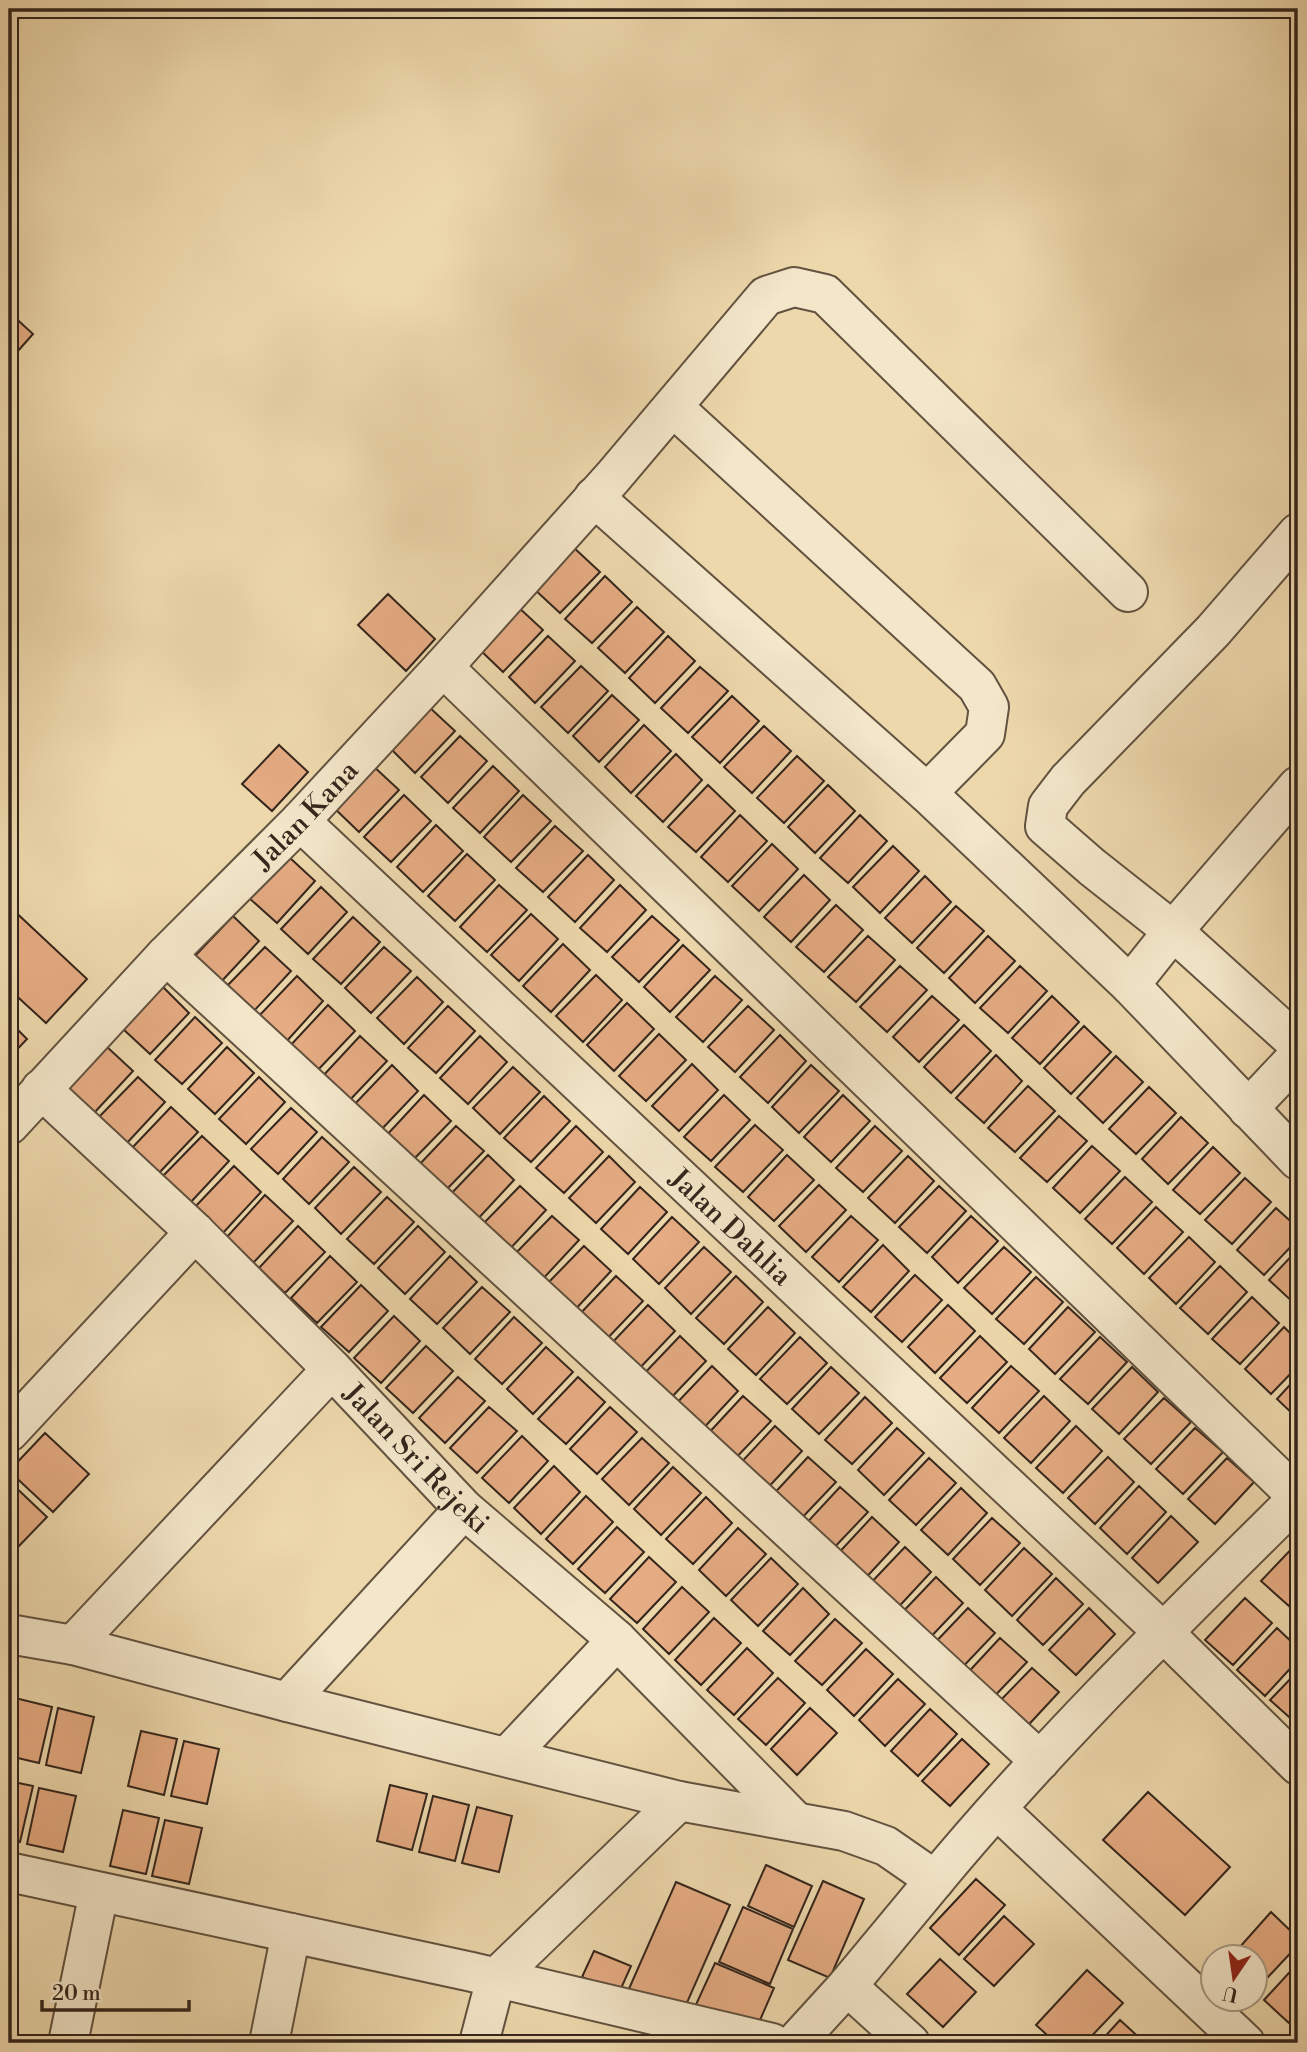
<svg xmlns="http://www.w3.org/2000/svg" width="1307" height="2052" viewBox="0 0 1307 2052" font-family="'Libre Bodoni',serif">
<rect width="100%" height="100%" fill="#edd8ac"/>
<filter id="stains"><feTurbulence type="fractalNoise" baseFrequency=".00286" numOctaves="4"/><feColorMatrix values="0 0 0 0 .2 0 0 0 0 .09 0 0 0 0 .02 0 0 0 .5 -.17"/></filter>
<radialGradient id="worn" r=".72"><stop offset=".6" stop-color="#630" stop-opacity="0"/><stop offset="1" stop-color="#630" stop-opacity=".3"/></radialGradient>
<path fill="#e6ac83" stroke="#34251c" stroke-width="2" d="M9 312 33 334 9 361Z
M572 546 600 572 560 613 533 588Z
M605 576 632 602 592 643 565 619Z
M388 594 435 639 406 671 358 625Z
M516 605 543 630 503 672 477 647Z
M637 607 664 632 625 673 598 648Z
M548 636 575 661 535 703 509 677Z
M668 636 695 661 655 703 629 678Z
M581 666 608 691 568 733 541 707Z
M700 667 728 691 688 733 661 708Z
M612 695 639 720 599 762 573 736Z
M732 696 759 721 720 763 692 737Z
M428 706 455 731 415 773 389 747Z
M644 725 671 751 631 793 605 767Z
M764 726 791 751 752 793 724 767Z
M460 736 487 761 448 803 421 777Z
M279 745 308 772 272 811 242 784Z
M676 754 702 780 663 822 636 796Z
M797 756 824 781 784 823 757 798Z
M371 764 399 790 359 832 332 806Z
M493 766 519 791 480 833 453 808Z
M708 785 735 811 696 852 668 827Z
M828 785 855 811 815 853 788 827Z
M404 795 431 821 391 862 364 837Z
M523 795 551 821 511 862 484 837Z
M740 815 767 841 728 882 701 857Z
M860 815 887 841 848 883 820 858Z
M436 825 463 851 423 892 397 867Z
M555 826 583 851 543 892 516 868Z
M772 844 798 869 759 911 732 886Z
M893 846 919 871 880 913 853 887Z
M467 854 495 880 455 921 428 896Z
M588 855 614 880 575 922 548 897Z
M289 857 315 881 277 923 249 898Z
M804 875 830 900 791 942 764 917Z
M925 876 951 902 912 943 885 918Z
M499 885 527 910 487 952 460 927Z
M620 885 646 910 607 952 580 928Z
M321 887 347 912 308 954 281 929Z
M836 905 863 930 824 972 796 947Z
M9 906 87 979 46 1023 9 989Z
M956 906 984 931 944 973 917 948Z
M531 914 558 939 519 981 491 955Z
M233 916 259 941 220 983 193 958Z
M652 916 679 940 639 982 612 957Z
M353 917 380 942 341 984 313 959Z
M868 936 895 960 856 1002 828 977Z
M988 936 1015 961 975 1003 949 978Z
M563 944 590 970 551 1012 523 986Z
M683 945 710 970 670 1012 644 987Z
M265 947 291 971 252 1013 225 988Z
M384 947 411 971 371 1013 345 988Z
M900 966 927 990 887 1032 860 1007Z
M1020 966 1047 991 1008 1033 980 1008Z
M596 975 622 1000 583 1042 556 1016Z
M297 976 323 1001 285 1043 257 1018Z
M715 976 742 1000 703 1042 676 1017Z
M417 977 443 1002 404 1044 377 1018Z
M163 987 189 1013 150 1054 123 1029Z
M932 996 959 1020 919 1062 893 1037Z
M1052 996 1079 1022 1040 1064 1012 1038Z
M627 1003 654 1029 614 1071 587 1045Z
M328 1005 355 1031 315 1073 289 1047Z
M448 1006 475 1031 436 1073 408 1048Z
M748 1006 774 1030 735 1072 708 1047Z
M195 1017 222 1043 182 1084 155 1060Z
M9 1021 27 1039 9 1058Z
M964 1025 991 1051 951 1093 924 1067Z
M1084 1026 1111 1052 1071 1094 1044 1068Z
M659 1034 686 1060 646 1101 619 1076Z
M780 1035 806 1061 768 1103 740 1077Z
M360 1036 387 1061 347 1103 321 1078Z
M480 1036 507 1062 468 1104 440 1078Z
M106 1046 133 1071 94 1113 67 1088Z
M227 1047 254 1073 215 1114 188 1089Z
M996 1055 1022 1081 984 1123 956 1098Z
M1116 1056 1143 1082 1103 1123 1077 1098Z
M692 1064 718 1090 679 1131 652 1106Z
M392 1065 418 1091 379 1132 352 1107Z
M811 1065 839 1091 799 1133 772 1107Z
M513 1067 540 1092 500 1134 473 1108Z
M138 1077 165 1102 126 1144 98 1118Z
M259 1077 285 1102 246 1144 219 1119Z
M1028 1086 1055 1111 1015 1152 988 1128Z
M1149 1087 1176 1113 1136 1154 1109 1129Z
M424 1095 451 1121 411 1162 384 1138Z
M724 1095 750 1120 711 1161 684 1137Z
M843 1095 870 1121 831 1162 804 1137Z
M544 1096 570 1121 531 1162 504 1138Z
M171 1107 198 1132 158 1174 131 1149Z
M291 1108 317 1132 278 1174 251 1149Z
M1059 1116 1087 1141 1047 1182 1020 1158Z
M1181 1117 1208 1143 1168 1184 1142 1159Z
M755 1125 783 1150 743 1192 715 1167Z
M456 1126 484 1151 444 1192 417 1167Z
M576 1126 603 1152 564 1193 536 1168Z
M875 1126 902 1151 863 1192 836 1168Z
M202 1136 229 1161 190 1203 162 1177Z
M322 1137 349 1162 309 1204 283 1179Z
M1092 1146 1120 1171 1080 1213 1053 1188Z
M1213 1147 1240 1173 1200 1214 1173 1190Z
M488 1155 514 1180 475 1222 448 1197Z
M787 1155 814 1180 774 1221 748 1197Z
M609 1156 635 1182 596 1223 569 1198Z
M908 1156 934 1181 895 1223 868 1198Z
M234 1166 261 1192 222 1234 194 1208Z
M354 1167 381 1192 341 1234 315 1208Z
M1125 1177 1152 1202 1112 1244 1085 1219Z
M1245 1178 1271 1202 1232 1244 1205 1220Z
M819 1185 846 1210 806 1252 779 1226Z
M520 1186 546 1210 507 1252 480 1227Z
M939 1186 966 1211 927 1253 899 1227Z
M640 1187 667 1212 628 1254 601 1229Z
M265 1195 293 1221 253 1263 227 1237Z
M387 1197 414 1222 374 1264 347 1239Z
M1156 1207 1183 1232 1144 1274 1117 1248Z
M1276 1208 1298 1228V1239L1264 1275 1237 1250Z
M552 1216 579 1240 540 1282 512 1257Z
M851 1216 878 1240 839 1282 812 1257Z
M971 1216 998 1241 958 1283 932 1257Z
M672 1217 699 1242 659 1284 633 1259Z
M298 1226 325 1252 285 1293 259 1268Z
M418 1226 445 1252 405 1294 378 1268Z
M1189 1237 1215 1262 1176 1304 1149 1278Z
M883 1245 909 1271 871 1312 843 1287Z
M584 1246 611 1271 572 1313 544 1287Z
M704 1247 731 1272 691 1314 665 1288Z
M1004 1247 1031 1272 992 1314 964 1288Z
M1298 1249V1302L1296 1305 1269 1280Z
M330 1256 357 1282 317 1323 291 1298Z
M450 1256 477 1282 437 1324 410 1299Z
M1220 1266 1247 1292 1208 1334 1180 1308Z
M915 1275 942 1300 902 1342 875 1317Z
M616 1276 643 1301 603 1343 577 1317Z
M736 1276 763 1302 724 1344 696 1318Z
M1036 1277 1063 1302 1024 1344 996 1319Z
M361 1285 388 1311 349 1352 321 1327Z
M482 1287 510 1312 470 1354 443 1328Z
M1252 1297 1279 1323 1240 1364 1212 1339Z
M648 1305 675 1331 635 1373 608 1347Z
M948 1305 975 1331 935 1373 908 1347Z
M768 1307 795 1333 756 1375 728 1349Z
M1068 1307 1095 1332 1055 1374 1029 1349Z
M394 1316 420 1341 381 1383 354 1358Z
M514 1317 542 1343 502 1384 475 1359Z
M1284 1327 1298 1341V1366L1271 1394 1245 1369Z
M680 1336 706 1361 667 1402 640 1378Z
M980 1336 1007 1362 967 1403 940 1378Z
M800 1337 827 1363 787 1404 760 1379Z
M1100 1337 1127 1362 1088 1404 1060 1379Z
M426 1346 453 1371 413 1413 386 1388Z
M546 1347 573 1372 533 1414 507 1389Z
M712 1366 738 1391 699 1433 672 1408Z
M1011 1366 1039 1391 999 1433 972 1408Z
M831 1367 859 1393 819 1434 792 1409Z
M1132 1367 1158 1392 1119 1434 1092 1409Z
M1298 1376V1419L1277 1399Z
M458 1377 485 1401 445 1443 419 1418Z
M578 1377 605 1402 566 1444 538 1419Z
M743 1396 771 1421 731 1463 704 1438Z
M1044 1396 1070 1421 1031 1463 1004 1438Z
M865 1397 892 1423 852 1464 825 1440Z
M1164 1398 1191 1422 1151 1464 1124 1439Z
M489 1407 517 1431 477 1473 450 1448Z
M610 1407 637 1432 597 1474 570 1449Z
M775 1426 802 1451 763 1493 736 1468Z
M1076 1426 1102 1451 1063 1493 1036 1468Z
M897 1428 924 1453 884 1495 858 1470Z
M1195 1428 1223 1452 1183 1494 1156 1469Z
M45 1433 89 1474 53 1512 9 1471Z
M522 1436 548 1461 509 1503 482 1478Z
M642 1438 669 1463 629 1505 602 1479Z
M808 1457 836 1482 796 1524 769 1499Z
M1108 1457 1134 1482 1095 1524 1068 1498Z
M929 1458 956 1483 916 1525 889 1500Z
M1227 1458 1254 1482 1215 1524 1188 1499Z
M554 1466 580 1492 541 1534 514 1508Z
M673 1467 701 1493 661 1535 634 1509Z
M9 1481 47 1517 18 1547 9 1538Z
M1139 1486 1166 1512 1127 1554 1100 1528Z
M840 1487 868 1512 828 1554 801 1529Z
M961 1488 987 1513 948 1555 921 1530Z
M586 1496 613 1522 573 1564 546 1539Z
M706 1497 732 1523 693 1564 666 1539Z
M1171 1516 1198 1542 1158 1583 1132 1558Z
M872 1517 899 1542 860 1584 833 1559Z
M992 1518 1020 1543 980 1585 953 1559Z
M617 1527 644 1552 605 1593 578 1569Z
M738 1528 766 1554 726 1596 699 1570Z
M1298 1542V1596L1289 1606 1261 1581Z
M905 1547 931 1572 892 1614 865 1589Z
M1024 1548 1052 1574 1012 1616 985 1590Z
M649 1557 676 1582 637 1623 610 1599Z
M771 1558 798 1584 758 1626 731 1600Z
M936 1577 963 1603 924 1644 896 1619Z
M1056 1578 1083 1604 1043 1645 1017 1620Z
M682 1587 709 1612 669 1654 643 1629Z
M803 1588 829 1614 790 1655 763 1631Z
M1245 1598 1272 1623 1233 1665 1205 1640Z
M968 1608 995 1633 956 1674 929 1649Z
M1089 1608 1115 1634 1076 1675 1049 1650Z
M714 1618 741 1643 701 1685 675 1660Z
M835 1619 862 1643 822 1685 795 1661Z
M1277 1628 1298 1648V1660L1265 1696 1237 1670Z
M1000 1638 1027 1662 987 1704 961 1680Z
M747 1648 773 1673 734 1715 707 1690Z
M866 1649 893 1674 854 1716 827 1690Z
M1032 1668 1059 1692 1020 1734 992 1709Z
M1298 1671V1725L1270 1700Z
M778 1678 805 1703 766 1745 738 1719Z
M898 1679 925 1704 885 1746 859 1720Z
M15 1698 52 1707 39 1763 9 1756V1728Z
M58 1708 94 1717 81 1773 46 1765Z
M810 1708 837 1733 797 1775 771 1749Z
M930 1709 957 1734 918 1776 891 1751Z
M141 1731 177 1739 164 1795 128 1786Z
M962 1739 989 1764 950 1806 922 1781Z
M184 1741 219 1749 207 1804 171 1796Z
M9 1781 33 1786 20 1842 9 1840Z
M390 1785 427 1794 412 1850 377 1841Z
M39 1788 76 1796 63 1852 27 1844Z
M1148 1792 1230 1867 1185 1915 1103 1840Z
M433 1796 469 1805 455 1861 419 1852Z
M477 1807 512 1816 499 1872 462 1863Z
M123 1810 159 1818 146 1874 110 1866Z
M165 1820 202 1828 189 1884 152 1876Z
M766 1865 812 1886 794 1927 748 1906Z
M976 1879 1005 1905 959 1955 930 1928Z
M823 1881 864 1899 830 1978 788 1960Z
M676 1882 730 1905 682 2014 628 1991Z
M743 1907 793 1929 770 1984 719 1962Z
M1271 1912 1298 1938V1945L1255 1991 1254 1958H1230Z
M1004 1916 1034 1944 994 1986 964 1959Z
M594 1951 631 1966 619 1993 582 1977Z
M940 1959 976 1992 943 2027 907 1994Z
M715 1963 774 1988 754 2034 694 2009Z
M1298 1963V2014L1289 2023 1264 2000Z
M1087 1970 1123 2003 1085 2043H1056L1036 2025Z
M1120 2020 1145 2043H1099Z"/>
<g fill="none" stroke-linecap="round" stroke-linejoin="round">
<g stroke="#625240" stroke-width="42">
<g id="minor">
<path d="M673 407 977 686 989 707 985 734 927 793"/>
<path d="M594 497 927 793 1130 985 1298 1160"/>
<path d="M1298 533 1213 631 1068 780 1048 806 1045 826 1092 867 1173 931 1298 1044"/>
<path d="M443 667 1298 1497"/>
<path id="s1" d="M300 821 1163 1632 1298 1765"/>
<path d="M166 955 1040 1761"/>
<path d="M1130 985 1173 931 1298 786"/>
<path id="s2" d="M41 1089 195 1232 332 1369 464 1509 617 1640 796 1822"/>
<path d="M1248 1109 1298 1056"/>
<path id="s3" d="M9 1125 166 955 300 821 443 667 613 477 766 296 794 287 825 294 1128 592"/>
<path d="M9 1432 195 1232"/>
<path d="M9 1634 73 1645 287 1702 679 1801 844 1831 886 1846 935 1880C1047 1745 1174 1621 1298 1498"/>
<path d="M73 1645 332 1369"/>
<path d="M287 1702 464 1509"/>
<path d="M507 1757 617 1640"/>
<path d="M997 1809 1245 2043"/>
<path d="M9 1872 472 1972 772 2043"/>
<path d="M847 1986 910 2043"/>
<path d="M68 2043 99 1892"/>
<path d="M269 2043 291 1933"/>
<path d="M479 2043 496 1978 679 1801"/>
<path d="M795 2043 847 1986 935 1880"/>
</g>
</g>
<use href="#minor" stroke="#f3e6c9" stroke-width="38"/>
</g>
<g text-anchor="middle" stroke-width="6" stroke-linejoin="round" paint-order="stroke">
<g font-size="28" fill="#34251c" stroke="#f3e6c9">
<text dy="10" stroke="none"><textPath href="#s3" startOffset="429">Jalan Kana</textPath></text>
<text dy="10" stroke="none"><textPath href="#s1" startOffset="592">Jalan Dahlia</textPath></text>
<text dy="10" stroke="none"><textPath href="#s2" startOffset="527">Jalan Sri Rejeki</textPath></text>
</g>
</g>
<rect width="1307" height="2052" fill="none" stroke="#edd8ac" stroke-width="35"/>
<rect x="10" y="10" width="1286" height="2031" fill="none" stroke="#34251c" stroke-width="3.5"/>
<rect x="18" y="18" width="1272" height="2017" fill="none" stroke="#34251c" stroke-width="2"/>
<g transform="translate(1234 1978) rotate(193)"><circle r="33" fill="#f3e6c9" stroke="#a79984" stroke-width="2"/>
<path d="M0-5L12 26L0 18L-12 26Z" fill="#8f2418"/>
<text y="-10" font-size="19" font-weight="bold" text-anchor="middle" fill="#34251c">U</text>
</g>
<path d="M42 2000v10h147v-10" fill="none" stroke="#34251c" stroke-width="3.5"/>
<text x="52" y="2000" font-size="21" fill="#34251c" stroke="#f3e6c9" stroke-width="5" paint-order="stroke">20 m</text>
<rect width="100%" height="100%" filter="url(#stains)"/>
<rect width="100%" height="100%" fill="url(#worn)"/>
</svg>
